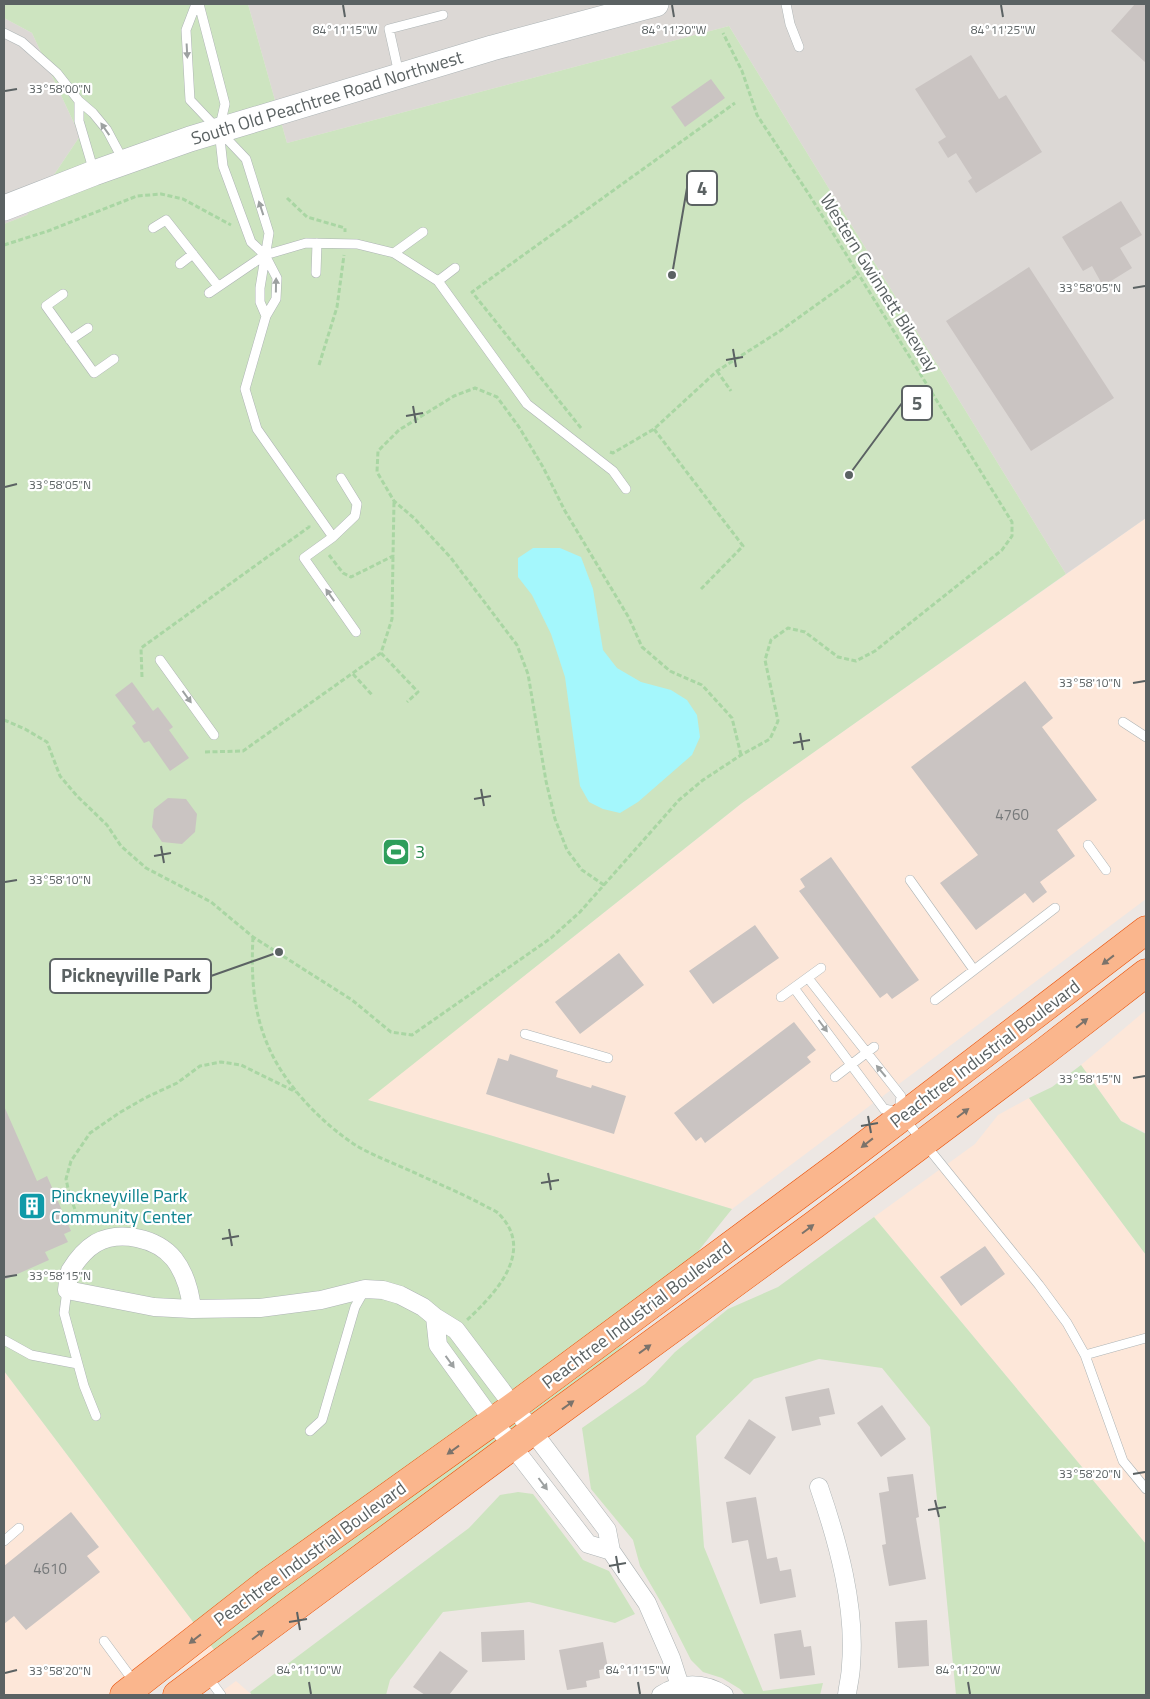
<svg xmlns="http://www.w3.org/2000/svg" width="1150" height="1699" viewBox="0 0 1150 1699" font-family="'Titillium Web',sans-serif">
<rect width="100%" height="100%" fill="#ede7e3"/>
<path fill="#fde7d9" d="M1146 518V899L732 1209 493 1136 367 1100 746 800Z
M1146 1010V1133L1121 1121 1081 1065Z
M1029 1098 1146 1255V1544L874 1217 975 1144 998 1115Z
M4 1371 215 1651 137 1695H4Z
M236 1681 252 1695H217Z"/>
<path fill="#dcd8d5" d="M248 4H1146V518L1066 574 729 26 287 143Z
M4 18 32 33 80 136 27 215 4 224Z"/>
<path fill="#cde4c0" d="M4 4H248L287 143 729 26 1066 574 742 803 368 1100 493 1136 732 1209 606 1366 215 1651 4 1371V224L27 215 80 136 32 33 4 18Z
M1081 1065 1121 1121 1146 1134V1255L1029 1098 1052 1087Z
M874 1217 1146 1544V1695H956L930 1427 882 1368 819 1359 754 1379 696 1436 704 1547 763 1691 823 1683 820 1695H745L740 1689 722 1678 703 1672 691 1660 666 1611 640 1566 633 1540 591 1489 582 1428 645 1384 675 1352 728 1309 778 1287Z
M518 1492 533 1494 583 1560 609 1571 635 1614 615 1623 529 1602 443 1612 390 1680 386 1695H252L250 1692 469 1528 500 1495Z"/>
<path fill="#a4f7fc" d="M533 548H560L581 557 593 589 603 650 617 668 641 682 671 690 687 700 697 715 700 737 692 755 638 802 620 813 603 809 589 802 580 786 565 677 551 634 532 595 518 577V558Z"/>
<path fill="#cac4c2" d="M1135 4H1146V63L1111 31Z
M971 55 999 99 1006 95 1042 152 976 193 968 181 972 178 956 153 948 158 938 142 946 137 915 89Z
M711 79 725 98 685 127 671 107Z
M1121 201 1142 235 1120 248 1132 268 1103 286 1092 266 1083 271 1062 237Z
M1029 267 1114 398 1031 451 946 321Z
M1025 681 1053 718 1042 727 1097 800 1057 830 1075 856 1040 882 1047 892 1033 903 1025 893 976 930 940 883 978 855 911 767Z
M132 682 153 711 158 707 173 727 169 730 189 758 170 771 149 741 144 743 132 726 136 723 115 695Z
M168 798 186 799 197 814 195 832 182 844 162 842 152 827 154 809Z
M831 857 919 980 892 999 887 993 880 998 799 891 805 887 800 879Z
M755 925 779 958 713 1004 689 971Z
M619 953 644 985 580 1034 555 1002Z
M794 1022 816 1050 807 1057 811 1062 705 1143 701 1137 696 1141 674 1113Z
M510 1054 558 1070 556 1077 591 1088 592 1085 626 1096 614 1134 486 1094 498 1058 508 1061Z
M4 1106 37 1181 47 1176 71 1231 64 1234 68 1242 45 1252 49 1260 4 1280Z
M985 1246 1005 1274 961 1306 940 1277Z
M829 1388 835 1414 819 1417 821 1425 792 1431 785 1397Z
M882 1405 906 1439 881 1457 857 1423Z
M749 1419 776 1437 750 1475 724 1458Z
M913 1474 919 1517 916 1518 926 1579 889 1586 882 1545 886 1544 879 1493 889 1491 887 1477Z
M756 1497 767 1559 777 1557 780 1571 791 1569 796 1597 760 1604 748 1540 732 1543 726 1502Z
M71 1512 99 1547 87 1556 100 1572 26 1630 14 1616 4 1624V1566Z
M927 1620 929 1666 898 1668 895 1622Z
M524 1630 525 1660 482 1662 481 1632Z
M801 1630 804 1647 811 1646 815 1675 780 1679 774 1634Z
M603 1642 608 1668 599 1670 600 1678 586 1681 587 1687 567 1690 559 1650Z
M440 1651 468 1671 449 1695H425L413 1687Z"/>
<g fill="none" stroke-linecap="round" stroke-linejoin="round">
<g stroke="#aeb4b5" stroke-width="10">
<path id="lane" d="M196 4 186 30 190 100 246 159 269 233 260 288V302L266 316
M199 4 225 104 219 130 223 166 251 242 265 255 277 278 276 299 266 316 245 389 257 429 333 537 355 516 357 504 341 478
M786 4 790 24 799 47
M4 33 22 42 57 73 79 101 93 113 107 130 123 160
M399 74 389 29 443 15
M79 101V121L94 172
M153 228 166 220 218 286
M394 253 423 232
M180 264 193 254
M316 273 317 243
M438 281 455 268
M209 293 265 255 306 243 357 244 394 253 438 281 527 404 613 471 626 489
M63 294 46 306 94 373 114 359
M70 340 88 328
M333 537 304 558 356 632
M160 660 214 735
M1123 722 1146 737
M1088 845 1106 870
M910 880 974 970
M808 978 901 1096 899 1112
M794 988 884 1109 899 1112 1039 1285 1067 1323 1085 1355 1123 1461 1146 1489
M781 997 821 968
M935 1000 1055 908
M525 1034 608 1058
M835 1077 874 1047
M67 1290 64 1313 84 1386 96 1416
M4 1340 31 1355 78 1364
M1085 1355 1146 1338
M310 1431 322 1420 355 1307 364 1291
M4 1541 19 1528
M104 1641 135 1683
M207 1676 221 1695"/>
</g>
<g stroke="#aeb4b5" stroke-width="19">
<path id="street" d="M192 1309C190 1291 185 1273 174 1259 157 1238 120 1230 96 1243 86 1249 76 1261 70 1271 68 1277 68 1284 67 1290L154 1307 192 1309 260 1308 321 1300 365 1289 383 1290 400 1295 423 1307 435 1317 456 1330 607 1530 611 1551 647 1603 671 1658 680 1686
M435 1317 438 1345 493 1421 588 1544 611 1551
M819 1487C838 1542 856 1607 851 1665 851 1675 848 1685 847 1695
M661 1695C681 1682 704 1682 724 1695"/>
</g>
<g stroke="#adb4b6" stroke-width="26">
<path id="secondary" d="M4 208 94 173 190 139 492 48 656 4"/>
</g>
<g stroke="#ea4f06" stroke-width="29">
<path id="highway" d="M124 1695 267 1583 513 1407 843 1162 1146 930
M177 1695 531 1432 814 1225 1044 1052 1146 973"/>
</g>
<path stroke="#a9d6a3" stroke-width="3" stroke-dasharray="5 2.5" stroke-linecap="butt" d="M287 198 307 217 345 228V232
M4 245 48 231 137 196 161 194 183 199 231 225
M319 365 337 307 344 255
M717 371 731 391
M581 428 472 292 735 103
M654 429 743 546 701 589
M610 452 613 453 654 429 717 371 780 331 858 275
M329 555 343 573 351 577 393 556 394 501
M381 653 418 692 407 702
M353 674 373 696
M142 677 141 648 309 527V525
M4 720 25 729 47 742 60 776 77 796 107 825 121 846 146 868 211 902 253 937 352 1000 391 1032 412 1035 551 938 580 912 679 800 703 780 741 755 770 739 778 721 765 660 771 640 788 628 805 632 838 657 856 661 875 651 1002 550 1012 536V522L810 196 757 115 742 71 723 33
M205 752 243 751 381 653 392 619 393 556
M604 885 582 870 567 850 555 819 546 781 528 674 517 645 451 558 414 518 394 501 377 472 378 451 399 430 454 396 475 388 497 397 519 427 543 467 565 511 629 618 642 647 670 671 702 685 732 718 741 755
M253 937C249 1009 262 1058 313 1110 326 1123 341 1136 357 1146 378 1158 403 1167 426 1178 446 1187 467 1196 487 1207 491 1209 497 1211 500 1215 535 1252 495 1294 467 1320
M80 1223 69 1193 66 1179 71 1161 90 1133 119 1113 145 1098 177 1083 200 1066 221 1062 241 1065 296 1092"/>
<use href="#lane" stroke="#fff" stroke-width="9"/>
<use href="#street" stroke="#fff" stroke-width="18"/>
<use href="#secondary" stroke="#fff" stroke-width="25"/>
<use href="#highway" stroke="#fab68d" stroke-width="28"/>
</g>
<defs><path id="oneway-solid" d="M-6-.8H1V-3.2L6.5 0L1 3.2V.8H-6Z" transform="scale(1.25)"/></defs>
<g fill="#9da1a1">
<use href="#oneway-solid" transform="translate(187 51) rotate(87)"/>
<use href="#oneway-solid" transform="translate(105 129) rotate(-125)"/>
<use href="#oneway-solid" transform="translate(261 208) rotate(-108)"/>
<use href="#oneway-solid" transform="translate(276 285) rotate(-89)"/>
<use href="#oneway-solid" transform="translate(330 595) rotate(-125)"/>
<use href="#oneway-solid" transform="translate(187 697) rotate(54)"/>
<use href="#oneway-solid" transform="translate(823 1026) rotate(53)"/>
<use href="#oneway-solid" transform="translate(881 1071) rotate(-130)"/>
<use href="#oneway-solid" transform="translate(450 1362) rotate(54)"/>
<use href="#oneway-solid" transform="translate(543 1484) rotate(53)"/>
</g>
<g fill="#7b736b">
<use href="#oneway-solid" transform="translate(1108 960) rotate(142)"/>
<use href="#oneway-solid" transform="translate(1082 1023) rotate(-38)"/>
<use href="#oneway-solid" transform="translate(963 1113) rotate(-37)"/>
<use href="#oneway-solid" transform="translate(867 1143) rotate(142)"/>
<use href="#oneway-solid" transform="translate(808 1229) rotate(-37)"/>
<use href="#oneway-solid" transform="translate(645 1349) rotate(-36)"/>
<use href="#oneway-solid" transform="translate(568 1405) rotate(-36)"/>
<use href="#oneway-solid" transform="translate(453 1450) rotate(144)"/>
<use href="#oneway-solid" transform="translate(258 1635) rotate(-37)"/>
<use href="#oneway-solid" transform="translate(195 1639) rotate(142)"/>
</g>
<path fill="none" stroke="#5b6263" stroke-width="2" d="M343 5 345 17M672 5 674 17M1001 5 1003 17M5 91 17 89M1133 288 1145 286M733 349 736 367M726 360 743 357M413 406 416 423M406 416 423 413M5 487 17 484M1133 683 1145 681M800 733 803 750M793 743 810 740M481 789 484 806M474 799 491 796M161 846 164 863M154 856 171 853M5 882 17 880M1133 1078 1145 1076M868 1116 871 1133M861 1126 878 1123M548 1173 551 1190M541 1183 559 1180M229 1229 232 1246M222 1239 239 1236M5 1277 17 1275M1133 1474 1145 1472M935 1500 939 1517M928 1510 946 1507M616 1556 619 1573M609 1566 626 1563M297 1612 300 1630M289 1622 307 1619M5 1673 17 1670M309 1682 311 1694M638 1682 640 1694M968 1682 970 1694"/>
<defs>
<g id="stadium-square" transform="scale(1.4375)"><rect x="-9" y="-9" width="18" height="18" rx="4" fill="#2e9e5b" stroke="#fff"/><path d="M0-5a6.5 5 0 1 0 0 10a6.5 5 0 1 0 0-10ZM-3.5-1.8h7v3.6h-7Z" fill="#fff"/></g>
<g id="building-square" transform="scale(1.4375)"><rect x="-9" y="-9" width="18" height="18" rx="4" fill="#0f9aa8" stroke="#fff"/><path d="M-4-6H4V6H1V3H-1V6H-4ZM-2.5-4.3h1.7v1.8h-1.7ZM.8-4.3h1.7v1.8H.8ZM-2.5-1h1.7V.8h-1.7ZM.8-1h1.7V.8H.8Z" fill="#fff"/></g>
</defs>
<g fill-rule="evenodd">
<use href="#stadium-square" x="396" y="852"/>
<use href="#building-square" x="32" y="1206"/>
</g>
<g text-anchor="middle" stroke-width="4.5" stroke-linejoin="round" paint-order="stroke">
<g font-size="15" fill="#777a7b">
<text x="1012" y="820">4760</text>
<text x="50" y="1574">4610</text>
</g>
<g font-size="18" fill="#5b6263" stroke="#fff">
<text transform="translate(327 98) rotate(-17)" y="6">South Old Peachtree Road Northwest</text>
<text transform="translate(879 283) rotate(58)" y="6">Western Gwinnett Bikeway</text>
<text transform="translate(985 1054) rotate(-37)" y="6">Peachtree Industrial Boulevard</text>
<text transform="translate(637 1315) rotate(-37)" y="6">Peachtree Industrial Boulevard</text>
<text transform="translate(310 1554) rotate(-36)" y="6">Peachtree Industrial Boulevard</text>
</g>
<g font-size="18" fill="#27864d" stroke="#fff" text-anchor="start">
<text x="415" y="858">3</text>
</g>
<g font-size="18" fill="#0d838f" stroke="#fff" text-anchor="start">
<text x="51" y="1202">Pinckneyville Park<tspan x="51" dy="21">Community Center</tspan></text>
</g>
</g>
<g font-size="12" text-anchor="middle" fill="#5b6263" stroke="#fff" stroke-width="4.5" stroke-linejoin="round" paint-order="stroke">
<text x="345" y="34">84°11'15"W</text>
<text x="674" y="34">84°11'20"W</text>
<text x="1003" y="34">84°11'25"W</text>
<text x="60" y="93">33°58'00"N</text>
<text x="1090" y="292">33°58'05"N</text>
<text x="60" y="489">33°58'05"N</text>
<text x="1090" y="687">33°58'10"N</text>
<text x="60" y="884">33°58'10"N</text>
<text x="1090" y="1083">33°58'15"N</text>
<text x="60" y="1280">33°58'15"N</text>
<text x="1090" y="1478">33°58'20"N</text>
<text x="309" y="1674">84°11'10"W</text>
<text x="638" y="1674">84°11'15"W</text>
<text x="968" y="1674">84°11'20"W</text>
<text x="60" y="1675">33°58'20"N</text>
</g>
<path fill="none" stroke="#5b6263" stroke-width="2" d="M672 275L687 188M849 475L902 403M279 952L211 976"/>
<g fill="#5b6263" stroke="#fff" stroke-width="2">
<circle cx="672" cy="275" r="5"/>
<circle cx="849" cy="475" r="5"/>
<circle cx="279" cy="952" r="5"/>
</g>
<g fill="#fff" stroke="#5b6263" stroke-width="2">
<rect x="687" y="171" width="30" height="34" rx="5"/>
<rect x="902" y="386" width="30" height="34" rx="5"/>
<rect x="50" y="959" width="161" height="34" rx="5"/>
</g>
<g font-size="19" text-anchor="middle" font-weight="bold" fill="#5b6263">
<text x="702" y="195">4</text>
<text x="917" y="410">5</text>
<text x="131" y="982">Pickneyville Park</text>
</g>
<rect width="1150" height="1699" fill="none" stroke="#5b6263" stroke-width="10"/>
</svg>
